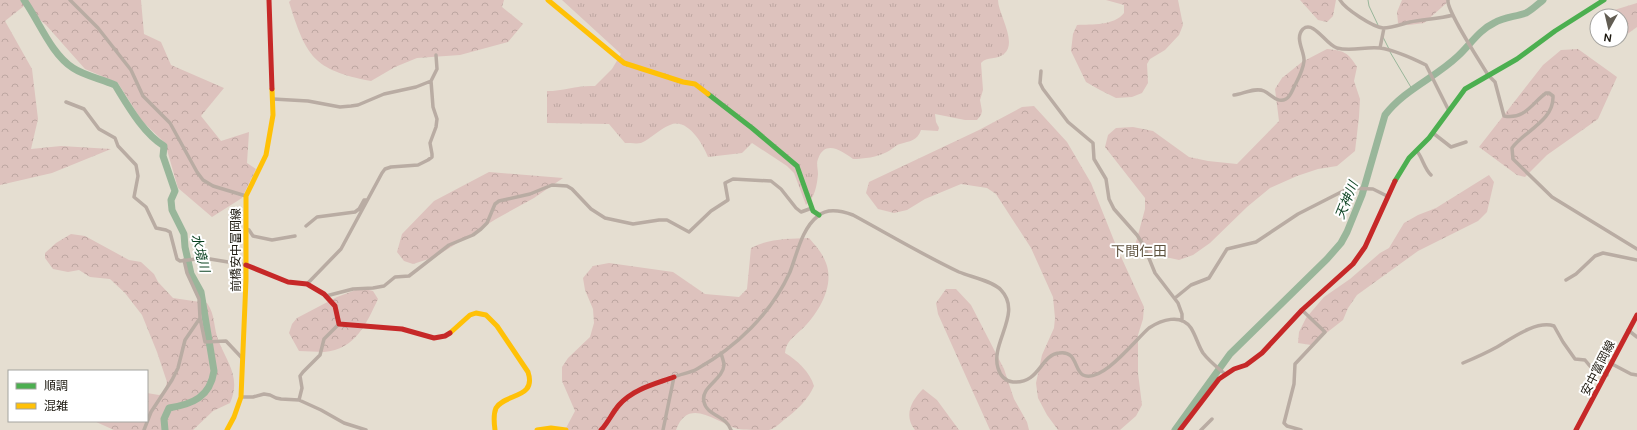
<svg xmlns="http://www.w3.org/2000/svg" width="1637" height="430" viewBox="0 0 1637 430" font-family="'DM Sans','Noto Sans JP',sans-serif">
<defs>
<pattern id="grass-tufts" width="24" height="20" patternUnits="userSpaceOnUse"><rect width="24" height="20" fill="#ddc2bd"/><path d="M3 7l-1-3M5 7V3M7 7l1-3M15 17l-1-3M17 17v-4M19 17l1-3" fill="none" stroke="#bda6a1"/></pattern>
<pattern id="forest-crowns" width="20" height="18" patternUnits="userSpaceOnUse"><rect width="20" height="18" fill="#ddc2bd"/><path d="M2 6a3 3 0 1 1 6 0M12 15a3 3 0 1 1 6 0" fill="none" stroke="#bda6a1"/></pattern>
</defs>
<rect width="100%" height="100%" fill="#e5ded1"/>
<path fill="url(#grass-tufts)" d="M562 0H998C998 14 1018 42 1004 54 997 60 987 56 981 63L983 90 980 100 982 111 981 115 977 120H965L935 114 936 122 939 128 938 131 921 130C917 141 910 141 900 144 895 145 892 150 887 152 877 157 864 159 853 159 842 151 825 139 818 159 816 163 818 169 818 174 817 185 815 198 806 205L794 173 787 166 752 143 742 153 708 157C703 144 687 117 670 125 659 129 651 139 641 143 637 144 630 143 625 143L609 124 547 123V91C564 91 578 85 595 86L612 69 621 54Z"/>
<path fill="url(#forest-crowns)" d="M0 0H141L144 34 161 42 171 65 224 88 201 116 221 141 249 132 247 163 256 169 242 198 212 217 178 188 165 143 142 121 118 83 85 69 46 25 24 6 5 21 32 69 38 119 31 149 61 146 111 149 52 173 0 185Z
M291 0H504L502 7 523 24 508 42 460 55 417 58 395 67 371 81C313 70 306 56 289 2Z
M1106 0H1178L1183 25 1179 35 1165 50 1150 59 1147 64 1148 83 1142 93 1132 97 1116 98 1100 90 1086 82 1071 51 1073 34 1077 25C1092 24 1114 26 1124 13V5Z
M1300 0H1336L1333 16 1327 22 1318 20Z
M1402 0H1450L1424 23 1409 25 1398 23 1397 12Z
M1637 3V27L1626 35H1621V16H1610L1611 11Z
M1327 49C1344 51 1348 52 1357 67L1354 81 1360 99 1359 117 1355 151 1337 166 1318 169 1297 176 1270 188 1247 207 1210 243 1193 255 1179 260 1143 252 1135 246 1145 209V198L1105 147 1108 135 1116 128 1133 127 1153 131 1189 157 1208 161 1237 164 1279 121 1275 89 1282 78 1302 62Z
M1578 49 1617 77 1598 119 1547 155 1525 177 1517 175 1479 147 1543 65 1561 50Z
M1034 106 1067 142 1091 183 1117 248 1144 307 1143 319 1138 335V373L1142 405 1136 416 1120 430H1058L1047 415 1038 398 1036 383 1042 355 1054 328 1055 318 1053 297 1031 248 996 194 987 188 961 184 925 199 907 210 894 213 878 209 866 193 869 182 979 130 1022 107Z
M489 172 563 178 534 198 496 219 435 257 413 264 404 261 397 252 402 234 434 201Z
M1489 175 1494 182 1487 212 1478 221 1418 251 1357 295 1348 308 1343 320 1311 345 1298 343 1299 332 1306 318 1324 297 1350 279 1380 253 1389 248 1404 223 1418 215 1436 208Z
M71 234 85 236 129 260 141 262 154 274 158 282 173 298 207 303C216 316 213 328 219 342 228 364 241 378 230 403L213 411 193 430H114L94 421H147V393L159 395 164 393 167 382 157 352 142 315 125 293 110 279 90 277 79 270 68 272 53 269 45 258V253L56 243Z
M809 238C816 246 823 254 826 263 835 286 818 314 802 329 794 337 786 341 785 353 797 360 810 372 814 386 808 399 800 407 789 416 783 420 775 429 769 430 761 430 745 430 738 429 716 422 688 396 676 430H565L575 411 562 381V367L568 358 590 337 594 323 593 309 585 290 583 278 593 266 609 263 673 272 705 294 739 297 747 289 751 248C770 238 789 239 809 238Z
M361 288 373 291 378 299C366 324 356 349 324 352 316 352 307 351 299 351L289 333 292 324 297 318 337 297Z
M946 289H956L971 305 1004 369 1014 399 1027 422 1029 430H990L938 314 936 303Z
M923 389 937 400 959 430H915C903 415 912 400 923 389Z"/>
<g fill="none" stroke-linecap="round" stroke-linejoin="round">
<path stroke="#99b69a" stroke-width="1" d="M1368 0 1369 6 1378 25
M1383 37 1389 49
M1390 52 1412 89"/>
<path stroke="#99b69a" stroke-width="7" d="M24 0C39 21 51 54 73 68 85 76 102 79 115 85 128 106 143 133 164 146L163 156 175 191 171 200 172 210 184 234 185 247 191 274 201 292 214 371C210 397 193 404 169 408L164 419 165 430
M1175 430 1230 354 1327 259 1341 243 1347 232 1362 195 1385 115C1405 89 1435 78 1458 56 1470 45 1479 30 1494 23 1504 17 1515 17 1526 13 1532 10 1537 5 1543 0"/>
<path stroke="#b9aca3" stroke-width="3.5" d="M70 0 98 28 131 70 143 96 170 123 197 172 203 180 213 186 246 196
M1340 0C1345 9 1373 27 1383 28 1392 28 1402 24 1410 22 1424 19 1439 19 1453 15
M1448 0C1446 10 1481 63 1488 75L1495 82 1504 116C1525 120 1532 103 1546 93H1549L1553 96C1554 121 1524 131 1512 148L1513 159 1552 197 1637 249
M1380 48 1384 28
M1041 71 1040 83 1043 89 1068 122 1093 143 1094 159 1106 179 1109 199 1114 209 1137 235 1144 246 1155 273 1178 303 1182 314V321
M431 81 437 69 436 55
M1234 95C1243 94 1255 87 1264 91 1271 94 1277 104 1286 99 1290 97 1292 91 1294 87 1298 79 1303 71 1304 61 1305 52 1294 38 1303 29 1314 20 1326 45 1337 48 1352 52 1366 46 1380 48 1393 50 1414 59 1426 65L1449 111
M273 99 308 101 340 107 351 106 358 105 384 94 416 87 431 81 433 107 437 119 436 127 430 143 432 154V157L428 160 418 165 391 167 385 169 382 173 341 249 307 284
M66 102 84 109 99 129 115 138 118 146 136 165 138 176 134 197 146 207 156 228 166 230 170 232 177 259 180 261 204 258 246 265
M1433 133 1451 147 1466 142
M1417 151C1423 159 1424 168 1431 175
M306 226 317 217 355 212 359 209 364 200H367
M246 229 249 230 253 236 272 240 295 236
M184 260 187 273 199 299 200 318 205 342 226 341 242 358
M1566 280 1576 274 1595 256 1603 253 1637 260
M326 296 353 289 373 288 384 286 395 277 409 276 449 245 473 235 481 229 487 223 495 204 499 201 530 194 552 185 567 186 572 189 591 209 605 218 633 224 659 220H667L689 232 711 211 728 200 725 183 733 179 771 181 781 189 796 208 801 212 812 208
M1175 298 1191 285 1209 278 1227 249 1256 242 1298 214 1349 188 1373 189 1387 196
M1628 330 1637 337
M721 353C722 357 724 362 724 365 723 380 700 387 704 402 707 416 726 415 731 430
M1463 363C1475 358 1486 353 1497 347 1512 338 1537 320 1554 326L1563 342 1575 359 1585 360C1593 370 1594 372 1607 375
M1612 364 1631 374 1637 375
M241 397H253L264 394 270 395 276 398 281 399 299 400 321 410 344 423 366 430
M299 400 302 388 300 376 303 372 320 355 324 339 339 324
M144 430 151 412 172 380 178 368 185 340 200 318
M663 430 674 377C681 374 690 373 697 369 736 347 771 314 790 272 797 254 802 228 818 216 827 208 842 211 853 215 888 234 923 255 959 272 971 277 993 281 1001 290 1023 313 990 343 998 368 1000 375 1005 381 1013 382 1040 384 1040 355 1059 353 1077 350 1074 370 1083 375 1102 384 1136 339 1149 328 1161 320 1181 313 1191 328 1196 336 1198 345 1203 353 1209 361 1218 368 1225 374
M1201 430 1212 419
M1301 430 1287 426 1284 423 1294 384 1295 364 1325 332 1302 310"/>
<path stroke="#4caf50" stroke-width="5" d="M708 94 752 128 797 166 813 211 819 215
M1395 181 1409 158 1429 138 1465 89 1517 59 1555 31 1604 0"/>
<path stroke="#ffc107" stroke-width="5" d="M548 0 624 63 683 82 695 84 708 94
M450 333 470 315 476 313 486 315 497 326 528 372C537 399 505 393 496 408 493 415 494 423 495 430
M227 430 234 417 241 397 246 280V196L266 155 273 115 272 89
M537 430 551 428 566 430"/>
<path stroke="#c62828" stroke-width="5" d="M269 0 272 89
M246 265 288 282 307 284 324 294 335 306 339 324 402 329 434 338 445 336 450 333
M601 430C608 423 612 413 619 405 633 389 655 384 674 377
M1180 430 1219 379 1234 369 1246 365 1262 353 1302 310 1353 264 1365 247 1395 181
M1576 430 1637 315"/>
</g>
<g text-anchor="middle" stroke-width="4" stroke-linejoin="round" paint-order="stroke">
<g font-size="12" fill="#1c180f" stroke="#fff">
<text transform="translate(236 250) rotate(-90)" y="4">前橋安中富岡線</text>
<text transform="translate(1598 368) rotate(-63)" y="4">安中富岡線</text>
</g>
<g font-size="13" font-style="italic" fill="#073f1e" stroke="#fff">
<text transform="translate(1346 200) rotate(-68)" y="5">天神川</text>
<text transform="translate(201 253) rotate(76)" y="5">水境川</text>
</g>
<g font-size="14" fill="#5f5440" stroke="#fff">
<text x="1139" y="256">下間仁田</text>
</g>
</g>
<rect x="8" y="370" width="140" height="52" fill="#ffffff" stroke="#a4a39f"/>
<rect x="16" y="383" width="20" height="6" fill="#4caf50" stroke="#a4a39f"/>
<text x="44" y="390" font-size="12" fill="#1c180f">順調</text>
<rect x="16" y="403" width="20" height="6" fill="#ffc107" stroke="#a4a39f"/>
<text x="44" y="410" font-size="12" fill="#1c180f">混雑</text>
<g transform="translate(1609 28) rotate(188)"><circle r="19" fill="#ffffff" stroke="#a4a39f"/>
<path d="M0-3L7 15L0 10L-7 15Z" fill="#625d53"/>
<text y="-6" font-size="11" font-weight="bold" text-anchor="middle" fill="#1c180f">N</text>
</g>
</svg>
